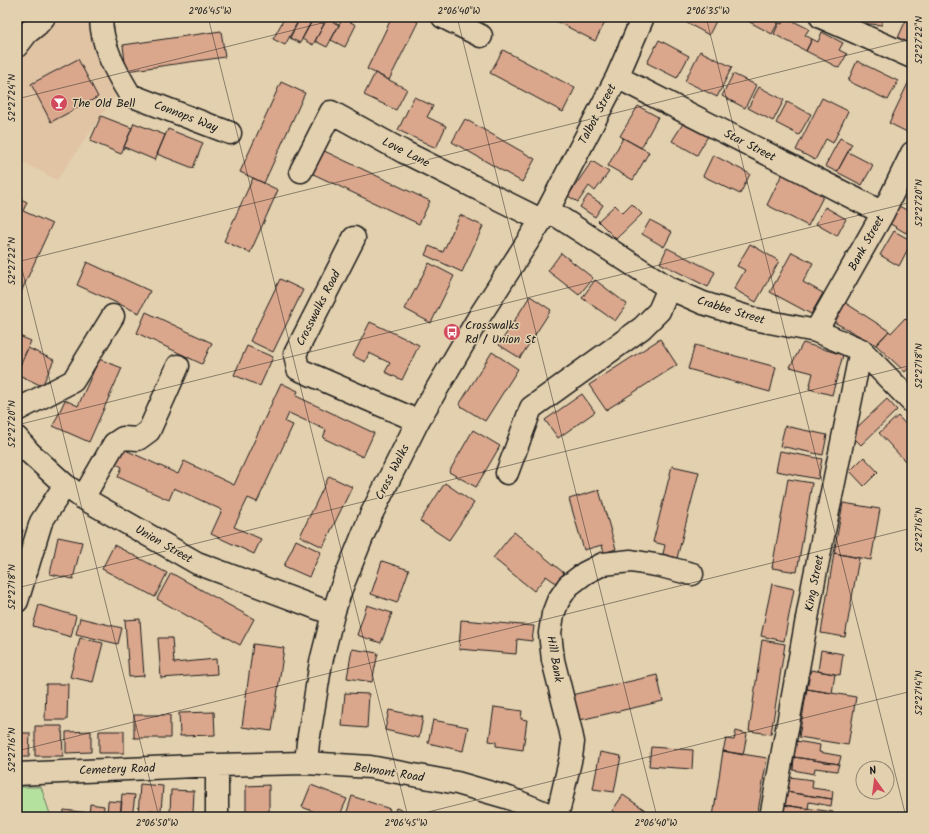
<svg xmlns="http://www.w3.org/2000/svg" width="929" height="834" viewBox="0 0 929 834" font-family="Kalam,sans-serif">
<rect width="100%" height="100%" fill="#e3d0ae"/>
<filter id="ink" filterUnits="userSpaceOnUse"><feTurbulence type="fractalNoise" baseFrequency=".025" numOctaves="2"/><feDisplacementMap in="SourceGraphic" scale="8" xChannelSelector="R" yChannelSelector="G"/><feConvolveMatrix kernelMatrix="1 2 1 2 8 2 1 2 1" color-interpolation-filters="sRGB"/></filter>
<g filter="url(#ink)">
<path fill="#e0c4a4" d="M17 17H101L115 96 57 180 17 159Z"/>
<path fill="#b5e19f" stroke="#687e5e" d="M17 787H41L51 817H17Z"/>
<path fill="#daa78d" stroke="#1c1c1c" d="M285 17 297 23 285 45 273 39Z
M392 17H409L418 22 389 80 367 69Z
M548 17H608L595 41Z
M684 17H718L709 35 682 20Z
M743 17H781L772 34 742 18Z
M785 17 809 29 805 35 812 39 806 51 774 34 779 23 782 24Z
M857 17H882V25L857 23Z
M300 18 311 23 300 43 290 38Z
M313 18 324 24 313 45 302 39Z
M343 18 356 25 345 47 331 40Z
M907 18 912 20V46L897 40Z
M327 19 339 25 327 47 315 41Z
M221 31 225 57 126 71 123 45Z
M822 32 843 43 839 50 847 54 839 68 806 51 812 39 818 42Z
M659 40 689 56 677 78 647 63Z
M503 50 575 88 563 112 490 73Z
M700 51 732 67 717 97 685 81Z
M78 59 98 97 51 122 31 84Z
M857 61 898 81 888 100 848 81Z
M375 73 407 89 396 110 364 95Z
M733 74 756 85 745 108 722 96Z
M912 75V127L909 133 889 123Z
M281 82 305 93 264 183 240 172Z
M759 87 784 100 773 121 748 108Z
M414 97 433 106 427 117 446 126 436 148 398 130Z
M822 98 848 111 833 143 826 139 815 160 796 150Z
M787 102 811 114 799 135 776 123Z
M638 106 658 117 641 148 620 136Z
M101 116 132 128 121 154 90 141Z
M465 119 535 159 522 182 452 142Z
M684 122 708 136 697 155 672 141Z
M134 123 165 135 155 160 124 147Z
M168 129 203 143 193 168 157 154Z
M623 138 649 152 633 180 608 166Z
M840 138 852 144 837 172 825 166Z
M320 149 430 201 419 224 309 172Z
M848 152 873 165 862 185 837 172Z
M713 155 750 174 740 194 703 176Z
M592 161 609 172 595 191 589 186 578 202 568 196Z
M783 172 825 193 808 226 767 205Z
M253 178 278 190 250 253 224 241Z
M588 195 603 205 595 217 580 207Z
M17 197 27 202 23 211 52 224 17 301V228L18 225 17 224Z
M632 204 642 214 616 239 598 221 615 205 623 213Z
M897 205 912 213V229L909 227 906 233 887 222Z
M825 207 846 219 837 236 816 224Z
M460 215 483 226 462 272 425 255 429 246 443 252Z
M650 220 672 232 664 247 642 234Z
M894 231 912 241 899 266 880 255Z
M750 244 779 261 756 302 734 289 745 270 737 266Z
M667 248 715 272 708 287 660 263Z
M792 252 813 263 803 282 823 293 811 314 770 292Z
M561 253 593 278 579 295 548 271Z
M87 262 150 291 139 313 77 285Z
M429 263 454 276 431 323 405 309Z
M280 279 303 290 273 352 250 341Z
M595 280 627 304 615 321 582 298Z
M530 296 551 310 520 358 499 345Z
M844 302 889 331 876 345 832 321Z
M146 312 212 343 202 364 137 333Z
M905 318 912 325V364L905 372 876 345 889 331 891 333Z
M370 322 419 345 402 380 385 372 390 363 369 353 365 362 353 356Z
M17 335 31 341 19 368 17 367Z
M660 339 677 365 606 410 589 385Z
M803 343 843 355 832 395 809 389 813 373 790 367Z
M695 345 776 367 770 392 688 369Z
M247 346 273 357 260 386 234 375Z
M28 348 54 360 42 386 17 374V372Z
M492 352 518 369 485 421 459 405Z
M99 359 122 368 89 442 53 426 65 400 78 406Z
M281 383 298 391 296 396 374 433 363 457 323 438 326 430 289 413 285 422 293 425 257 502 248 498 234 527 261 539 254 554 211 534 222 510 174 488 169 500 118 477 122 467 114 463 121 448 178 474 184 461 234 485Z
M582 394 595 412 558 438 545 420Z
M887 399 897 410 861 445 850 434Z
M898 416 912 431V455L905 461 879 433Z
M785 426 827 435 823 455 780 446Z
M473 430 500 446 476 487 449 472Z
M780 451 822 459 818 479 776 471Z
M864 457 878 472 864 486 850 471Z
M672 466 699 472 677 558 663 554 665 545 653 542Z
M329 476 352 487 323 547 300 536Z
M788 479 812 483 797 572 772 568Z
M445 483 474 503 449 540 420 521Z
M599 490 616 549 604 553 602 545 584 550 569 499Z
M843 503 880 509 871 560 834 553Z
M17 528 23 530 17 553Z
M514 532 564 573 556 583 546 576 534 591 493 558Z
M58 537 82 542 73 579 50 574Z
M296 540 321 552 309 577 284 566Z
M114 545 167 573 155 597 102 569Z
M834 553 859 558 845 637 821 633Z
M382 561 409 570 397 603 371 594Z
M171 573 254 619 240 645 157 599Z
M772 584 794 589 784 641 761 636Z
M39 605 76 616 71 637 33 626Z
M367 605 392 613 381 643 357 635Z
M80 618 122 628 118 644 76 634Z
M140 619 144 676 129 677 125 620Z
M461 620 534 626 532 641 517 639 516 654 459 649Z
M80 638 103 643 93 682 70 677Z
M158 638H172L174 663 216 659 217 674 161 678Z
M762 640 785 644 771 734 749 731Z
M253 644 284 648 272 731 242 727Z
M352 649 378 653 372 682 347 678Z
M821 650 843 654 840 675 818 671Z
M811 670 835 674 832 693 807 689Z
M657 675 663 701 580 720 577 708 571 710 567 696Z
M17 684 22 685 17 704Z
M46 684H68L67 720H45Z
M807 689 856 697 848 745 799 737Z
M345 693 369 694 367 728 342 726Z
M494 707 522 711 521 719 527 720 523 750 496 746V742L489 741Z
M389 710 423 717 419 738 385 730Z
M214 712 215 735 180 736 179 713Z
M134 715H170V738H134Z
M433 720 468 727 463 751 428 743Z
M35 726H62L63 756H35Z
M91 731V752L66 753V732Z
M99 731H124V753H99Z
M736 731 747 734 743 755 723 751 726 739 734 740Z
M17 733H30L29 757H17Z
M796 741 820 745 819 752 841 756 839 764 794 757Z
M651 747 693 750 692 769 649 766Z
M723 751 767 758 757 817H713Z
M600 752 621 756 614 792 593 789Z
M794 757 839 764 837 771 815 768 814 774 793 770Z
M789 777 813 780 812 788 833 791 832 799 786 792Z
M140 784 163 786 161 811 150 810 149 817H138Z
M269 785V817H246V786Z
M311 785 347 799 339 817H328L302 807Z
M171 790 194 791 193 813 170 812Z
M786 792 832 799 831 806 809 802 808 809 784 805Z
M122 794 135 795 132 817H120Z
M623 795 645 810 640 817H620L612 811Z
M352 796 390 809 387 817H352L346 815Z
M108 801 122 802 120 817H107Z
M90 804 104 806 103 817H89Z
M784 805 833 812 832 817H783Z
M396 808 422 817H393Z
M64 810 89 813V817H63Z"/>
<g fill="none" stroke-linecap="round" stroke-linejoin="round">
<g stroke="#1c1c1c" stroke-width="25">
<path id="minor" d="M101 17C101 45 116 72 130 95L230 133
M443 17 481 36
M821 17 912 57
M17 46 27 33 37 25 44 17
M617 77 883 213
M301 171 331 112 404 152 541 220
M548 210 669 288 703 303 754 319 816 331 861 350 912 402
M354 238 295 354 298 369 418 421
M816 331 883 213 912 153
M17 410 73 381 113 316
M17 438 29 452 65 485 83 498 197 563 333 614
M507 473 531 408 642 328 659 311 669 288
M83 498 114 444 123 438 138 439 149 431 178 366
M17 601 41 522 65 485
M306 763 308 742 321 662 333 614 341 589 371 515 418 421 479 317 548 210 617 77 643 17
M217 765V817
M17 774 217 765 306 763 370 767 457 783 509 798 555 817
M557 817 571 757 573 742 570 728 553 660 550 633 553 614 558 601 568 586 585 573 603 564 631 561 661 566 692 574
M771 817 814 580 861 350"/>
</g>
<use href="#minor" stroke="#e3d0ae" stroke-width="22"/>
</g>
</g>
<path fill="none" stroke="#1c1c1c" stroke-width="1" stroke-opacity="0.45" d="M208 17 408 817M457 17 657 817M706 17 906 817M17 99 346 17M17 249 159 817M17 262 912 39M17 425 912 202M17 588 912 365M17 751 912 528M408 817 912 691"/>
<defs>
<g id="bar-disc" transform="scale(0.9)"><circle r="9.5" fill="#d1495b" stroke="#e3d0ae"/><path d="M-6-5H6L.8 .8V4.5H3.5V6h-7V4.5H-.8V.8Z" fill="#fff"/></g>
<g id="bus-disc" transform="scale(0.9)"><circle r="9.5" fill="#d1495b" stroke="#e3d0ae"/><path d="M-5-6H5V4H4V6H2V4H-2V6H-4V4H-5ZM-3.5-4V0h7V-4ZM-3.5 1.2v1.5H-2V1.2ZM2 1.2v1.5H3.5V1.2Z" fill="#fff"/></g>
</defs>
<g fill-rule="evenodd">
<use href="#bar-disc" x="59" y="103"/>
<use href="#bus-disc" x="452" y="332"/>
</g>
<g text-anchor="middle" stroke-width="3" stroke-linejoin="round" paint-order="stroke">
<g font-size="12" fill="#1c1c1c" stroke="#e3d0ae" text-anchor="start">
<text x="72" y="107">The Old Bell</text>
<text x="465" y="329">Crosswalks<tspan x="465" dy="14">Rd / Union St</tspan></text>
</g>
<g font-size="12" fill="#1c1c1c" stroke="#e3d0ae">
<text transform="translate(597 114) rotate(-62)" y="4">Talbot Street</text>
<text transform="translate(186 116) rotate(21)" y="4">Connops Way</text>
<text transform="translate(750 145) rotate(27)" y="4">Star Street</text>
<text transform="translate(406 152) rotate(27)" y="4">Love Lane</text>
<text transform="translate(866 243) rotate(-61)" y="4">Bank Street</text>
<text transform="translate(318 308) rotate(-63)" y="4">Crosswalks Road</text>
<text transform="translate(731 310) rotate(17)" y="4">Crabbe Street</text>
<text transform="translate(392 472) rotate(-63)" y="4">Cross Walks</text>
<text transform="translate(164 544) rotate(30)" y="4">Union Street</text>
<text transform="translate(814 583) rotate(-79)" y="4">King Street</text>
<text transform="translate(555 659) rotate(80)" y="4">Hill Bank</text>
<text transform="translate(117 769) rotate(-2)" y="4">Cemetery Road</text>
<text transform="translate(389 772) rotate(9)" y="4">Belmont Road</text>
</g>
</g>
<rect width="929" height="834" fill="none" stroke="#e3d0ae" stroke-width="44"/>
<g transform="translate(875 780) rotate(346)"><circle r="19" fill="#e3d0ae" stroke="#938874"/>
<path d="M0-3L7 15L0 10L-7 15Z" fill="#d1495b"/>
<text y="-6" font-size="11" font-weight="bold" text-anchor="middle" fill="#1c1c1c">N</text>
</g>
<rect x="22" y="22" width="885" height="790" fill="none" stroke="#1c1c1c" stroke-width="1.5"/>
<g font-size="10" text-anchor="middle" fill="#1c1c1c">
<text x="210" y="14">2°06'45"W</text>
<text x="459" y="14">2°06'40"W</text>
<text x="708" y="14">2°06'35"W</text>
<text transform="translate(918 40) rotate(-90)" y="4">52°27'22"N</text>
<text transform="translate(11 98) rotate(-90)" y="4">52°27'24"N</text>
<text transform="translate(918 203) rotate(-90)" y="4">52°27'20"N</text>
<text transform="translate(11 261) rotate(-90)" y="4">52°27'22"N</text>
<text transform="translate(918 366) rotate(-90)" y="4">52°27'18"N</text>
<text transform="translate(11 424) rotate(-90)" y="4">52°27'20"N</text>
<text transform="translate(918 530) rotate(-90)" y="4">52°27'16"N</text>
<text transform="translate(11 587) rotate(-90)" y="4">52°27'18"N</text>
<text transform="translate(918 693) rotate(-90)" y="4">52°27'14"N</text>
<text transform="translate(11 750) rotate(-90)" y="4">52°27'16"N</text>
<text x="157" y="826">2°06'50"W</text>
<text x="406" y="826">2°06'45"W</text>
<text x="656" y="826">2°06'40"W</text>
</g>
</svg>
